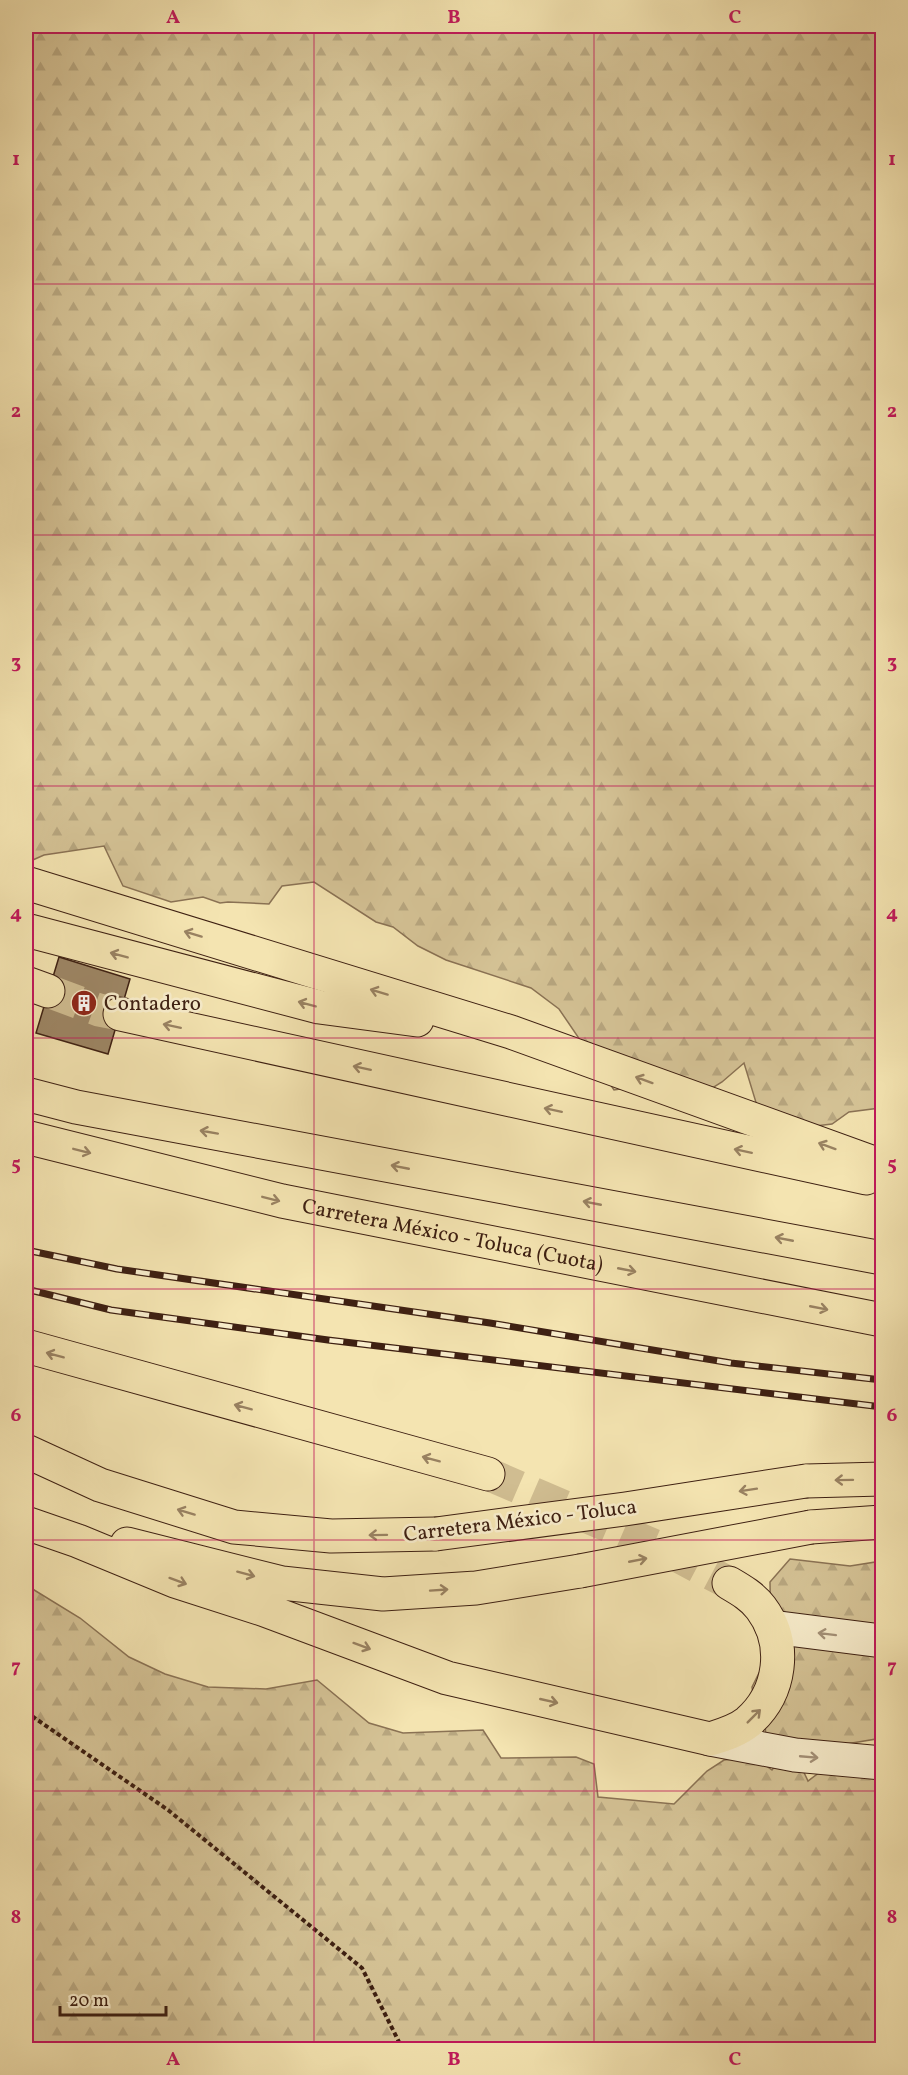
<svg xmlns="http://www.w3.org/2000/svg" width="908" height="2075" viewBox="0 0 908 2075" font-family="Vollkorn,serif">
<defs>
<pattern id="forest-firs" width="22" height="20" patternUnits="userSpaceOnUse" patternTransform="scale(1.5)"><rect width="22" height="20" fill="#d5c396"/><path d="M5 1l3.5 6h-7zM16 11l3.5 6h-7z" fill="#b8a780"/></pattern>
</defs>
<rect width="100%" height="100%" fill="#f4e4b1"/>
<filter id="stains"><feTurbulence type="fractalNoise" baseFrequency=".00333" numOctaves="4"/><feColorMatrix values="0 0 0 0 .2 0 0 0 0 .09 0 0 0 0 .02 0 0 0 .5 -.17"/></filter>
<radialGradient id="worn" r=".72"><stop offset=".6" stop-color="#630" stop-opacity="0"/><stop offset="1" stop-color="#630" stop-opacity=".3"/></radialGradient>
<path fill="url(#forest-firs)" stroke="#8a7254" stroke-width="1.5" d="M26 26H882V1104L880 1108 849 1112 832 1124 765 1132 744 1063 722 1082 706 1092 674 1081 614 1090 559 1009 531 988 446 960 418 946 393 927 376 922 314 882 282 886 269 904 228 902 220 903 203 897 171 902 123 886 104 846 44 855 26 863Z
M790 1559 850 1566 882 1561V1738L828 1747 766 1736 764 1715 754 1700 752 1687 771 1649 770 1582Z
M26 1585 80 1618 129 1657 165 1674 208 1687 266 1689 317 1680 369 1723 403 1733 483 1730 501 1758 576 1757 594 1764 598 1797 674 1804 707 1771 724 1760 754 1757 772 1770 791 1745 808 1781 840 1757 882 1763V2049L26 2050Z"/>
<path fill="#9d8665" stroke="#3e2012" stroke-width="1.5" d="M59 957 130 979 108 1054 36 1033Z"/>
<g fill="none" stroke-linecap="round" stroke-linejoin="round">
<path stroke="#d0bd91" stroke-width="33" stroke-dasharray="33 16" stroke-linecap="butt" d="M488 1474 676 1555 729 1583"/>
<path stroke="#d0bd91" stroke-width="33" stroke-dasharray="33 16" stroke-linecap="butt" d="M48 991 99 1010 120 1014"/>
<g stroke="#3e2012" stroke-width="35">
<path id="secondary" d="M772 1627 882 1641
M710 1739 795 1755 882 1763"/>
</g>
<g stroke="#3e2012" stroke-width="35">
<path id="primary" d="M26 1346 488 1474
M26 1451 100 1485 234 1527 331 1536 436 1534
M806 1481 882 1479
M26 1523 78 1541 175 1581 265 1610 447 1678 710 1739C723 1735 737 1731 748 1722 781 1693 788 1644 761 1608 753 1597 741 1590 729 1583
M811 1527 882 1522
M127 1544 282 1583 383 1594 476 1588 580 1571"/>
</g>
<g stroke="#3e2012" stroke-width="35">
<g id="highway">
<path d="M26 883 511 1032 882 1166"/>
<path d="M26 930 319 1007 417 1020"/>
<path d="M26 983 48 991"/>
<path d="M120 1014 866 1178"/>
<path d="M26 1094 76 1107 882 1258"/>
<path id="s1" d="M26 1137 282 1201 882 1320"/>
</g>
</g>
<path stroke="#3e2012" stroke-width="4" stroke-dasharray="4.5 3" stroke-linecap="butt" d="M26 1712 168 1810 362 1968 403 2050"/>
<use href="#secondary" stroke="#f8edcc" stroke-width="33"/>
<use href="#primary" stroke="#f4e4b1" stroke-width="33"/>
<use href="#highway" stroke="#f4e4b1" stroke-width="33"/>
<g stroke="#3e2012" stroke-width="7">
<path id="rail" d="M26 1250 117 1269 490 1323 731 1363 882 1380
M26 1289 111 1310 328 1340 882 1407"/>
</g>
<use href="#rail" stroke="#f8edcc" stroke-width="4.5" stroke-dasharray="14" stroke-linecap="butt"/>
<g stroke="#3e2012" stroke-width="35" stroke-linecap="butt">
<path id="primary-bridge" d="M436 1534 625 1509 806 1481
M580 1571 811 1527"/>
</g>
<use href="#primary-bridge" stroke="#f4e4b1" stroke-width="33"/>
</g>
<defs><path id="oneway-shaft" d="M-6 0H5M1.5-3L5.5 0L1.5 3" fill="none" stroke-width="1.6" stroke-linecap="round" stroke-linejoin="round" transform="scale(1.5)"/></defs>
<g stroke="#998262">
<use href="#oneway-shaft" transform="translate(193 934) rotate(-163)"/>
<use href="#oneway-shaft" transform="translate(119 955) rotate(-165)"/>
<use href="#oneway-shaft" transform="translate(379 992) rotate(-163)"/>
<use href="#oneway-shaft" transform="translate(307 1004) rotate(-165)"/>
<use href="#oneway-shaft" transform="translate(172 1026) rotate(-168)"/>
<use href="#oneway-shaft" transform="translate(362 1068) rotate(-168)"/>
<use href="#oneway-shaft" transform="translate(644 1080) rotate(-160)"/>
<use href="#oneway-shaft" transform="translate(553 1110) rotate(-168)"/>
<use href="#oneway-shaft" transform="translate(209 1132) rotate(-170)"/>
<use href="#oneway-shaft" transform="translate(827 1146) rotate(-160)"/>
<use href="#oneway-shaft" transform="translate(82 1151) rotate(14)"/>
<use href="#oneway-shaft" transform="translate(743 1151) rotate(-168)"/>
<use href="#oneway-shaft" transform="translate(400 1167) rotate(-169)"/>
<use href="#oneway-shaft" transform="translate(271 1199) rotate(14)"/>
<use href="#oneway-shaft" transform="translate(592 1203) rotate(-169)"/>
<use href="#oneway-shaft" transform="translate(784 1239) rotate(-169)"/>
<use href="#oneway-shaft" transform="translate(627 1270) rotate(11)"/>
<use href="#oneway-shaft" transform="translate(819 1308) rotate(11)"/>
<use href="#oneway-shaft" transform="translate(55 1355) rotate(-165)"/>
<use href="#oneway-shaft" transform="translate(243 1407) rotate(-165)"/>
<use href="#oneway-shaft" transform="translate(431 1459) rotate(-165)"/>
<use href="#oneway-shaft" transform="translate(844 1480) rotate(179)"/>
<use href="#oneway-shaft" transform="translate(748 1490) rotate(171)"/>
<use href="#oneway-shaft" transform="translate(186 1512) rotate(-163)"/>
<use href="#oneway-shaft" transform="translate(378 1535) rotate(179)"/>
<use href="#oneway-shaft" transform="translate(638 1560) rotate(-11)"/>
<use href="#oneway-shaft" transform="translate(246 1574) rotate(15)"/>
<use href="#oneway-shaft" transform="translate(178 1581) rotate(20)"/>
<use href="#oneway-shaft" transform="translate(439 1590) rotate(-4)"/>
<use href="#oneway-shaft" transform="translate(362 1646) rotate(20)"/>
<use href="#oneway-shaft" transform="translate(549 1701) rotate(13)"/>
<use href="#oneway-shaft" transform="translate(754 1716) rotate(-45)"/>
</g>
<g stroke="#a49178">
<use href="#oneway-shaft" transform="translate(827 1634) rotate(-173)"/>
<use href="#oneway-shaft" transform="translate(809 1757) rotate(5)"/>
</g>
<path fill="none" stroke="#c2185b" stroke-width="1.5" stroke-opacity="0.55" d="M314 26V2050M594 26V2050M26 284H882M26 535H882M26 786H882M26 1038H882M26 1289H882M26 1540H882M26 1791H882"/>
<defs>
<g id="building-disc" transform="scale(1.35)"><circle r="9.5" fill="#8f2418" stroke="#f8edcc"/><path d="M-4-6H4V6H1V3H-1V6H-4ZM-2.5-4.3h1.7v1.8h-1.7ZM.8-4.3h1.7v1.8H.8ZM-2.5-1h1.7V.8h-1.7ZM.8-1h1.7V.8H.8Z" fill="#fff"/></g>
</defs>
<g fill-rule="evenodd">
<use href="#building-disc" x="84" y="1003"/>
</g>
<g text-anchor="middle" stroke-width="5" stroke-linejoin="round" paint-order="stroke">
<g font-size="21" fill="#3e2012" stroke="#f8edcc" text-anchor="start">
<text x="104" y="1010">Contadero</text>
</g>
<g font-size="21" fill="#3e2012" stroke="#f8edcc">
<text dy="7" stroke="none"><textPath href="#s1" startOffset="438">Carretera México - Toluca (Cuota)</textPath></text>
<text transform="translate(520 1520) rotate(-7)" y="7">Carretera México - Toluca</text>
</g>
</g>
<rect width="908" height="2075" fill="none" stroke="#f4e4b1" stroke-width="66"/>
<path d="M60 2006v9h106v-9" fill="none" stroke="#3e2012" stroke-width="3"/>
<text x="69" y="2006" font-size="18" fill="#3e2012" stroke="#f8edcc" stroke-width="4.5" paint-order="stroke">20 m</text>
<rect x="33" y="33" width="842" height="2009" fill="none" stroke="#c2185b" stroke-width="2"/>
<g font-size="20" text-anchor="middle" font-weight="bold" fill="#c2185b">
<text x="173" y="23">A</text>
<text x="454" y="23">B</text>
<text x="735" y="23">C</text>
<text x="16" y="165">1</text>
<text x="892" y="165">1</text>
<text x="16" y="417">2</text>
<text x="892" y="417">2</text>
<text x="16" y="668">3</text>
<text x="892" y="668">3</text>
<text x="16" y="919">4</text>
<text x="892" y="919">4</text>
<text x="16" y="1170">5</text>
<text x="892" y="1170">5</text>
<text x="16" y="1421">6</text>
<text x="892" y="1421">6</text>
<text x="16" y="1672">7</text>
<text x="892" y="1672">7</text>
<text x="16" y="1923">8</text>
<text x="892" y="1923">8</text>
<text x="173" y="2065">A</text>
<text x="454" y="2065">B</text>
<text x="735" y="2065">C</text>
</g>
<rect width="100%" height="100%" filter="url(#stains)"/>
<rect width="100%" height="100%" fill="url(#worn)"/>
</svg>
